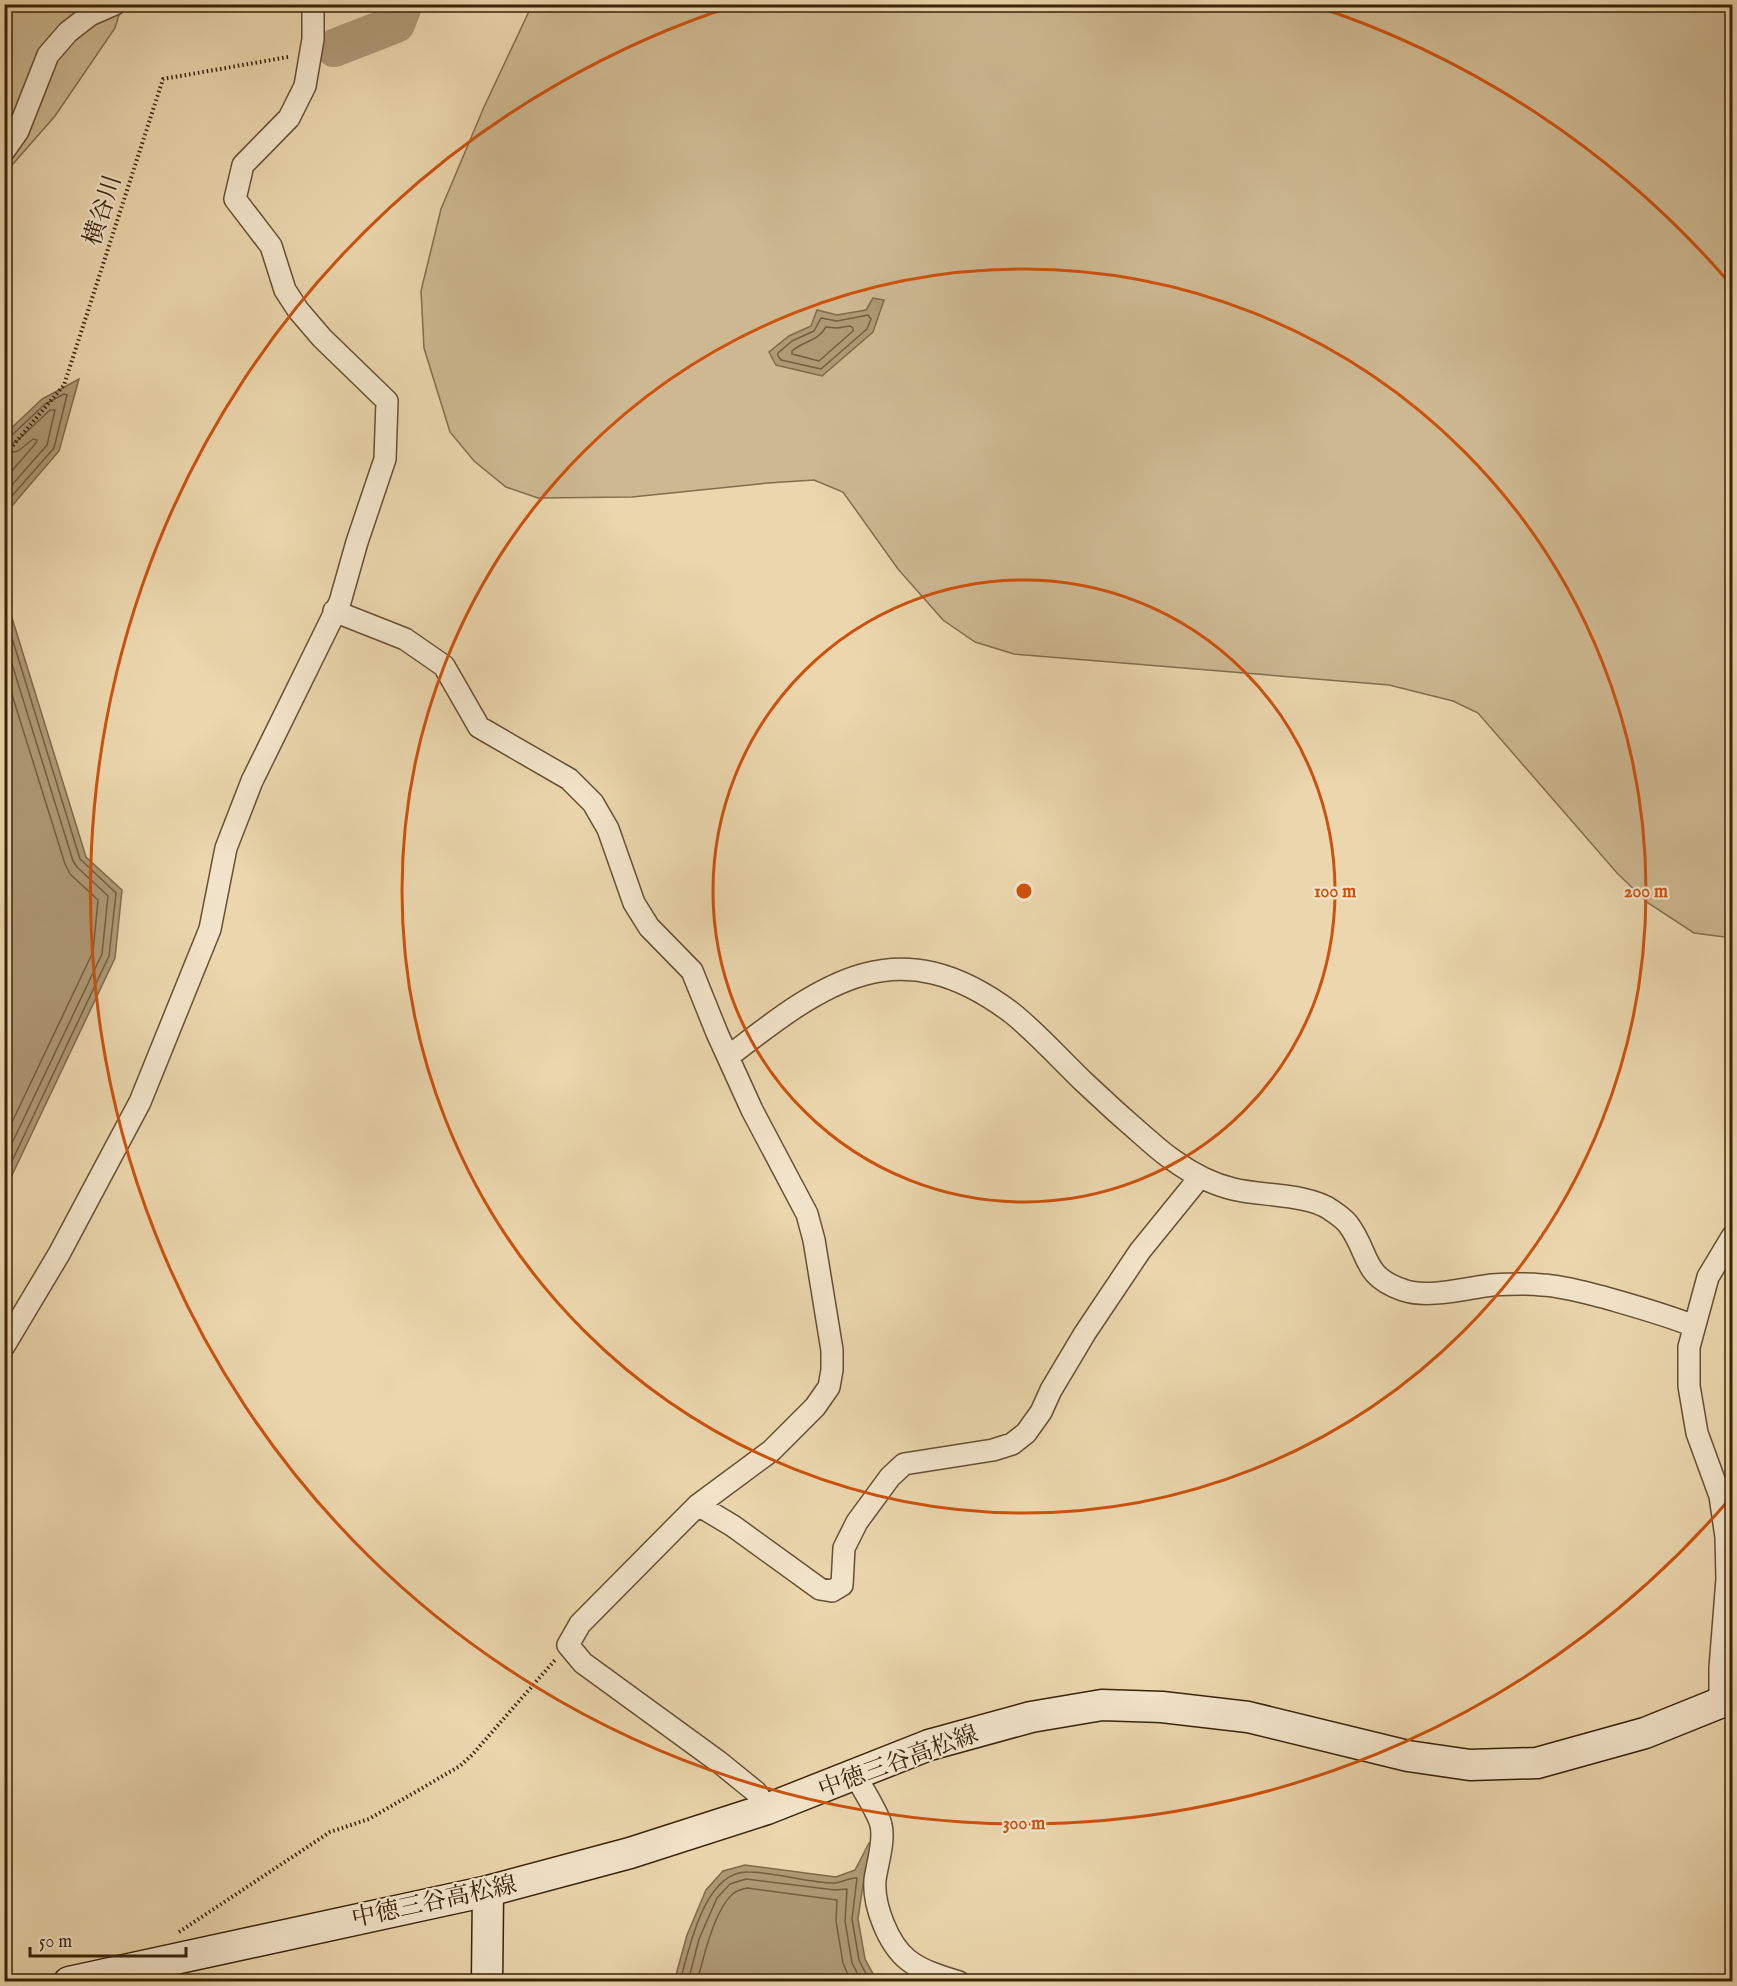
<svg xmlns="http://www.w3.org/2000/svg" width="1737" height="1986" viewBox="0 0 1737 1986" font-family="'IM FELL English','Noto Serif JP',serif">
<rect width="100%" height="100%" fill="#ebd6ad"/>
<filter id="stains"><feTurbulence type="fractalNoise" baseFrequency=".00333" numOctaves="4"/><feColorMatrix values="0 0 0 0 .2 0 0 0 0 .09 0 0 0 0 .02 0 0 0 .5 -.17"/></filter>
<radialGradient id="worn" r=".72"><stop offset=".6" stop-color="#630" stop-opacity="0"/><stop offset="1" stop-color="#630" stop-opacity=".3"/></radialGradient>
<path fill="#cdb891" stroke="#836e4d" stroke-width="1.5" d="M5 5H122L115 28 55 116 5 173Z
M532 5H1732V938L1694 933 1648 903 1617 873 1478 713 1453 701 1389 685 1014 654 975 642 943 620 898 569 843 492 814 480 768 483 632 497 538 498 506 487 474 461 450 432 424 348 421 291 441 209 484 107Z"/>
<path fill="#ae9975" stroke="#7f6a4a" stroke-width="1.5" d="M873 298 884 300 873 332 822 376 776 365 769 352 789 336 811 326 817 310 837 315 866 310Z
M79 379 59 451 5 514V434L42 399Z
M4 592 86 857 122 890 115 958 5 1190Z
M869 1843 874 1844 863 1885 858 1919 865 1959 877 1981 674 1982 687 1935 706 1890 723 1871 745 1865 836 1877 855 1870Z"/>
<g fill="none" stroke-linecap="round" stroke-linejoin="round">
<path stroke="#745e3f" stroke-width="1.5" d="M868 315 871 319 867 329 821 369 781 360 778 356V353L792 341 814 331 821 318 837 321Z
M850 326 853 328V331L819 361 792 354V351C805 340 817 342 826 327L837 328Z
M4 438 11 436 45 404 64 394 67 395 54 448 4 505
M4 445 16 442 50 410H55L47 445 4 494
M4 454 18 451 33 439 37 440 36 443 4 480
M4 612 80 859 116 893 109 956 4 1178
M4 638 73 861 77 867 108 896 102 954 4 1160
M4 669 65 864 70 874 98 900 93 952 4 1139
M680 1982C689 1949 704 1871 748 1872 777 1872 806 1883 835 1883 842 1883 849 1877 857 1878L852 1919 859 1960 870 1982
M688 1982 699 1939 717 1898 730 1884 746 1879 835 1890 847 1889 845 1921 852 1963 862 1982
M697 1982C703 1959 715 1907 734 1893 737 1890 743 1889 747 1888L837 1900 836 1921 843 1963 851 1982"/>
<path stroke="#ae9975" stroke-width="38" d="M334 48 396 24 404 4"/>
<g stroke="#665032" stroke-width="24">
<path id="street" d="M4 151 18 131 48 55 68 32 90 15 115 4
M334 611 405 639 444 666 479 727 569 779 593 803 608 829 634 903 649 927 692 971 717 1033 752 1110 807 1214 814 1240 832 1350V1370L829 1387 815 1407 771 1451 698 1505 672 1531 580 1624 568 1645 583 1663 719 1762 756 1792 767 1809
M728 1057C824 982 898 927 1012 1013 1037 1033 1061 1060 1085 1083 1105 1102 1126 1121 1147 1139 1155 1146 1164 1154 1173 1160 1191 1173 1212 1184 1233 1189 1261 1196 1310 1194 1331 1210 1337 1214 1344 1219 1348 1224 1370 1253 1361 1276 1403 1290 1427 1299 1467 1288 1492 1285 1508 1284 1526 1283 1542 1285 1563 1286 1583 1292 1603 1297 1634 1306 1664 1314 1694 1326
M4 1346 59 1254 140 1102 210 929 226 848 252 781 340 602 357 542 385 459 387 401 322 338 298 310 285 290 271 246 235 199 243 165 289 118 305 86 313 39V4
M698 1505 733 1526 820 1589 832 1591 842 1585 844 1548 857 1522 890 1477 904 1464 993 1450 1012 1444 1026 1433 1041 1412 1051 1390 1085 1333 1140 1251 1200 1177
M1720 1703V1668L1727 1579 1726 1537 1720 1496 1697 1433 1689 1386V1347L1708 1277 1732 1237
M855 1775C861 1786 879 1814 881 1825 885 1841 877 1864 875 1880 873 1905 888 1944 908 1960 922 1971 942 1977 959 1982"/>
</g>
<g stroke="#392309" stroke-width="33">
<path id="secondary" d="M69 1982 488 1891 630 1853 767 1809 929 1745 1031 1717 1102 1705 1162 1707 1248 1717 1408 1756 1470 1765 1537 1763 1645 1733 1732 1698
M487 1982 488 1891"/>
</g>
<path stroke="#392309" stroke-width="4" stroke-dasharray="1.5 3" stroke-linecap="butt" d="M4 456 64 385 163 79 288 57
M179 1932 330 1832 369 1819 460 1766 472 1755 555 1660"/>
<use href="#street" stroke="#f2e4ca" stroke-width="21"/>
<use href="#secondary" stroke="#f2e4ca" stroke-width="30"/>
</g>
<g fill="none" stroke="#ce510c" stroke-width="3">
<circle cx="1024" cy="891" r="311"/>
<circle cx="1024" cy="891" r="622"/>
<path d="M1727 1502A932 932 0 1 1 736 5M1312 5A932 932 0 0 1 1727 280"/>
</g>
<g text-anchor="middle" stroke-width="4.5" stroke-linejoin="round" paint-order="stroke">
<g font-size="24" fill="#392309" stroke="#f2e4ca">
<text transform="translate(102 210) rotate(-72)" y="8">横谷川</text>
<text transform="translate(898 1761) rotate(-20)" y="8">中徳三谷高松線</text>
<text transform="translate(434 1901) rotate(-12)" y="8">中徳三谷高松線</text>
</g>
</g>
<circle cx="1024" cy="891" r="9" fill="#ce510c" stroke="#f2e4ca" stroke-width="3"/>
<g font-size="18" text-anchor="middle" font-weight="bold" fill="#ce510c" stroke="#f2e4ca" stroke-width="4.5" stroke-linejoin="round" paint-order="stroke">
<text x="1335" y="897">100 m</text>
<text x="1646" y="897">200 m</text>
<text x="1024" y="1829">300 m</text>
</g>
<rect width="1737" height="1986" fill="none" stroke="#ebd6ad" stroke-width="24"/>
<rect x="6" y="6" width="1725" height="1974" fill="none" stroke="#392309" stroke-width="3"/>
<rect x="12" y="12" width="1713" height="1962" fill="none" stroke="#392309" stroke-width="1.5"/>
<path d="M30 1947v9h156v-9" fill="none" stroke="#392309" stroke-width="3"/>
<text x="39" y="1947" font-size="18" fill="#392309" stroke="#f2e4ca" stroke-width="4.5" paint-order="stroke">50 m</text>
<rect width="100%" height="100%" filter="url(#stains)"/>
<rect width="100%" height="100%" fill="url(#worn)"/>
</svg>
